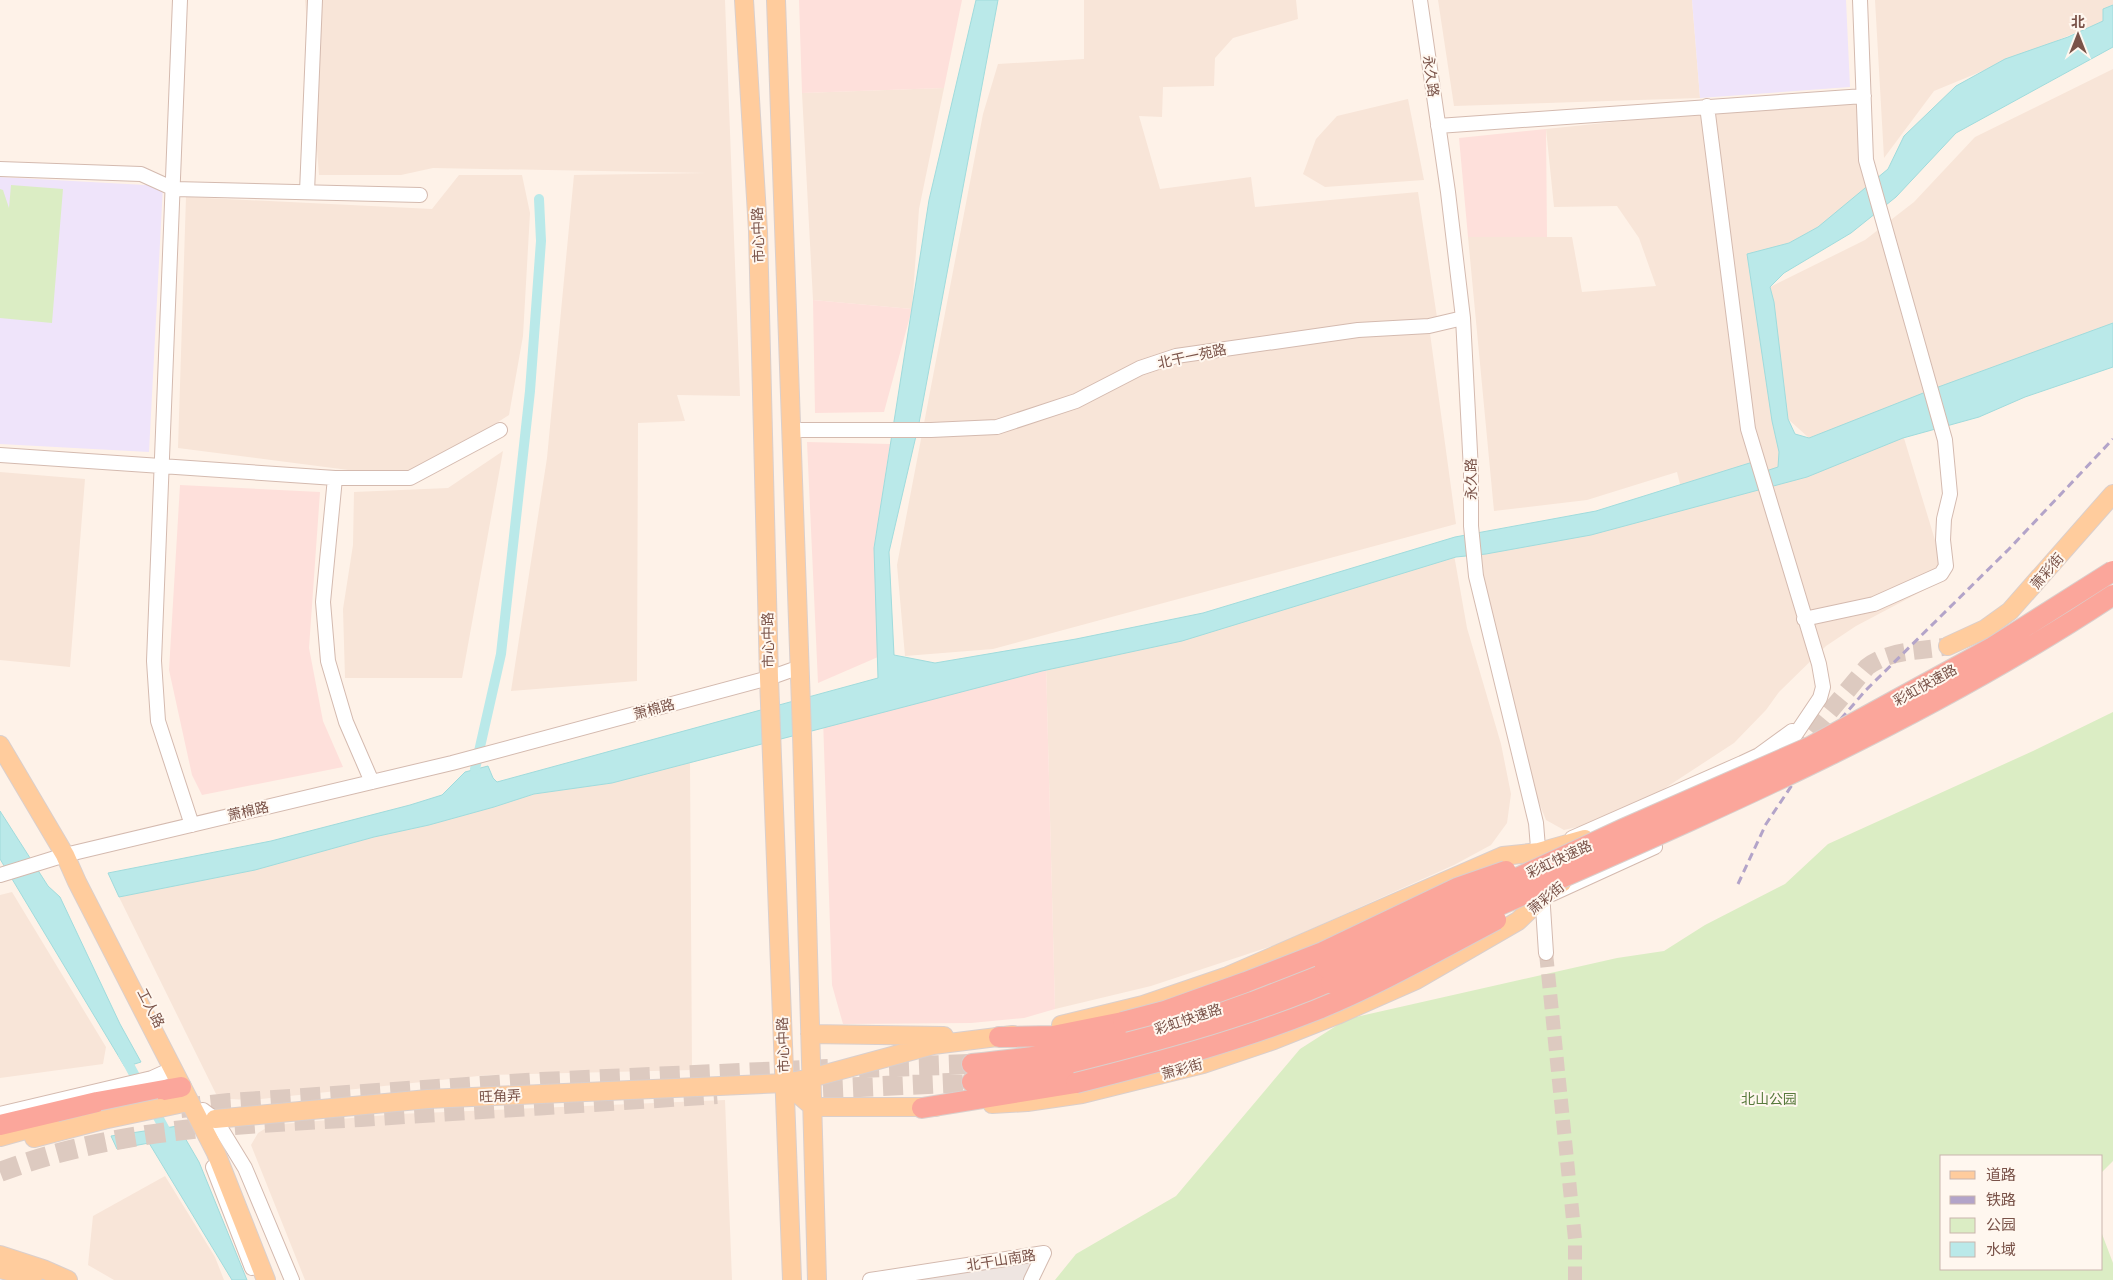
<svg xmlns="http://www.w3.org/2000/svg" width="2113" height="1280" viewBox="0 0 2113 1280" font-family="'Roboto Condensed','Noto Sans SC',sans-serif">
<rect width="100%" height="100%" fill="#fef2e8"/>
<path fill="#f8e5d8" d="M305 0H725L740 396 677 395 685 421 638 423 637 681 511 691 547 458 574 175 706 173 433 168 401 175H319Z
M1084 0H1296L1298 19 1233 38 1215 58 1214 86 1163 87 1162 117 1139 116 1160 189 1251 177 1255 207 1418 192 1438 324 1429 326 1456 524 993 649 905 656 897 565 983 114 998 64 1084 59Z
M1438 0H1692L1700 98 1454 106Z
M1875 0H2113V5L2103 9 2104 21 1934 91 1884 158Z
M2113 69V326L1809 438 1788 419 1770 287 1865 240 1914 202 1975 137Z
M944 88 919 209 912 309 813 300 802 93Z
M1864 96 1873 184 1818 227 1789 243 1747 255 1789 450 1900 425 1938 550 1945 579 1856 626 1826 646 1779 692 1766 710 1734 743 1656 794 1581 826 1564 830 1546 820 1533 788 1483 580 1481 550 1684 500 1677 472 1587 500 1494 511 1468 237H1572L1582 292 1656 286 1639 238 1617 206 1554 207 1546 129Z
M1408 99 1424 180 1325 187 1303 174 1316 139 1337 116Z
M459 175H522L530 213 523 336 509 415 410 478 178 448 186 197 432 209Z
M503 451 462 678H345L343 609 353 545 354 492 448 488Z
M0 472 85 479 70 667 0 660Z
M1453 549 1467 628 1501 744 1511 794 1507 823 1491 845 1454 865 1278 944 1151 986 1055 1009 1046 663Z
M690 762 692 1070 488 1075 251 1100 230 1099 216 1094 119 897 255 870 374 837 429 825 494 807 534 794 612 783Z
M12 892 106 1047 103 1064 0 1078V895Z
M725 1100 732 1280H305L251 1145 258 1133 271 1125 398 1114Z
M165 1176 215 1257 224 1280H114L88 1265 93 1216Z"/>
<path fill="#fee0db" d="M799 0H962L944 88 802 93Z
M1546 129 1547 237H1468L1459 138Z
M813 300 912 309 884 412 815 413Z
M807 442 890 444 874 548 878 657 818 683Z
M180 485 320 492 309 648 323 721 343 767 202 795 192 775 169 670Z
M1046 663 1055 1009 1024 1018 971 1023 843 1024 832 985 823 719Z"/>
<path fill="#eee5e1" d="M1044 1253 1032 1280H875Z"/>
<path fill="#efe4fa" d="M1692 0H1846L1850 87 1700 98Z
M0 177 163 186 149 452 0 444Z"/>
<path fill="#dbedc4" d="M11 185 63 189 52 323 0 318V189L3 190 9 208Z
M2113 712V1161L2102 1172V1156H1942V1269H2102V1234L2113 1263V1280H1055L1076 1254 1176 1196 1300 1049 1347 1019 1617 958 1664 951 1705 925 1785 884 1828 844 2033 751Z"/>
<path fill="#bae9e9" stroke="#a0dbdc" d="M976 0H998L919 423 889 552 894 655 935 663 1076 639 1203 613 1455 537 1596 511 1756 461 1766 471 1778 467 1779 452 1772 421 1747 254 1789 243 1818 227 1888 169 1904 136 1956 86 2005 59 2068 37 2103 21V9L2113 5V47L1956 133 1896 197 1851 233 1784 273 1770 287 1774 302 1788 419 1795 434 1809 438 1941 386 2113 323V367L2025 397 1979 417 1903 438 1807 477 1591 535 1486 554 1456 557 1182 641 1042 671 612 783 534 794 494 807 429 825 374 837 255 870 119 897 108 873 271 841 410 805 442 795 465 772 488 766 493 778 497 782 878 678 874 548 929 200Z
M0 811 48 886 60 897 120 1024 141 1062 125 1067 0 859Z
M178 1126 199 1162 247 1280H232L149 1143 117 1149 111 1136Z"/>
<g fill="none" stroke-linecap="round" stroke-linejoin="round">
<path stroke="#bae9e9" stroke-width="10" d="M475 769 501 654 530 391 541 241 539 199
M123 1054 141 1087
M152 1106 170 1139"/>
<path stroke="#ddcac0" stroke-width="14" stroke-dasharray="14 7" stroke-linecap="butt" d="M1546 953 1575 1239V1280"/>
<path stroke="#ddcac0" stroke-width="18" stroke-dasharray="18 9" stroke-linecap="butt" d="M1795 753 1867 667C1890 649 1921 652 1948 646"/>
<path stroke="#ddcac0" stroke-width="20" stroke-dasharray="20 10" stroke-linecap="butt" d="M859 1068 972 1064
M793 1090 972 1082
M181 1108 229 1103 541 1082 828 1069
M0 1172C115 1128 240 1124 361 1117 480 1109 598 1102 717 1094"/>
<g stroke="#d4baaf" stroke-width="16">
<path id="minor" d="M180 0 154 661 158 721 192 825
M1420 0 1448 192 1463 318 1471 471V526L1476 576 1536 823 1539 860
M1707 106 1748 429 1819 664 1823 687 1820 698 1777 762
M1438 126 1864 96
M0 169 141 174 174 189 420 195
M307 192 315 0
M792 430H931L997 427 1076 401 1140 368 1176 356 1358 330 1429 326 1463 318
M0 455 335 478H410L500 430
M335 478 323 602 328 661 346 722 372 782
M1804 619 1874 604 1941 574 1946 566 1943 540 1944 519 1950 494 1945 440 1866 160 1860 0
M1572 838 1742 763 1759 755 1792 731
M0 875 65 855 452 763 769 678 800 667
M1542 892 1546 953
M1552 894 1655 847
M203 1110 215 1119 245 1168 292 1280
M0 1114 152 1078 172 1069
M213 1167 252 1268
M870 1280 1044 1253 1031 1280"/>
</g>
<g stroke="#dacfcc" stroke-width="20">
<path id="major" d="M744 0 758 231 769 678 792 1280
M776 0 802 734 817 1280
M1948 646 1985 629 2010 611 2113 494
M0 745 65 855 77 882 216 1153 266 1280
M1061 1025 1143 1005 1228 976 1503 856 1539 852 1585 839
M810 1034 944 1036
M785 1083 813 1107H936
M992 1104 1027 1102 1082 1094 1203 1064 1274 1040 1337 1015 1416 980 1518 921 1555 886 1562 883
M160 1108 188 1102
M215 1119 428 1099 785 1083 811 1078 933 1045 1013 1035
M0 1137 50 1123
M34 1138 103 1120
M0 1255 43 1269 68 1280
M0 1269 33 1277"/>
</g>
<g stroke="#dacfcc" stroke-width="22">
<path id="highway" d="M999 1037 1053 1036 1123 1022
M972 1064C1001 1061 1030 1058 1059 1053 1151 1037 1239 1004 1325 967
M972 1082C999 1079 1026 1077 1052 1072 1148 1056 1242 1023 1331 983
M922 1108 1076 1083
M0 1125 97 1102 181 1087"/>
</g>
<use href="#minor" stroke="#fff" stroke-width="14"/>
<use href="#major" stroke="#ffcc9d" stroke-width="18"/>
<use href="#highway" stroke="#fba69b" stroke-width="20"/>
<path stroke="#b3a4c9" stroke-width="3" stroke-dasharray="8 5" stroke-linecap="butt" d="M1738 884 1766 824 1820 743 1866 690 2009 549 2113 439"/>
<g stroke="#dacfcc" stroke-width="20" stroke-linecap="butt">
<path id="major-bridge" d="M103 1120 160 1108"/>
</g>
<g stroke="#dacfcc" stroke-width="22" stroke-linecap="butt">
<path id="highway-bridge" d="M1325 967 1623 829 1810 747 1993 647 2113 571
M1331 983C1376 962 1421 940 1466 920 1689 821 1909 730 2113 595
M1123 1022 1165 1011 1246 982 1323 952 1457 888 1506 871
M1076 1083C1156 1063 1238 1041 1316 1010 1378 985 1437 951 1496 920"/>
</g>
<use href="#major-bridge" stroke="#ffcc9d" stroke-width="18"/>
<use href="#highway-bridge" stroke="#fba69b" stroke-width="20"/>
</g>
<g text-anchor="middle" stroke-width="4" stroke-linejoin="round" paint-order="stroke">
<g font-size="14" fill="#7a5349" stroke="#fff7ef">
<text transform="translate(1431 76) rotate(82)" y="5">永久路</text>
<text transform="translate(758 235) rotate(-92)" y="5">市心中路</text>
<text transform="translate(1192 356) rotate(-12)" y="5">北干一苑路</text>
<text transform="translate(1471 479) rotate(-91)" y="5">永久路</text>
<text transform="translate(2047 571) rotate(-49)" y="5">萧彩街</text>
<text transform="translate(768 640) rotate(-91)" y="5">市心中路</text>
<text transform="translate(1925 685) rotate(-29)" y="5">彩虹快速路</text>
<text transform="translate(654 709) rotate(-15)" y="5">萧棉路</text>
<text transform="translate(248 811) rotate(-13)" y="5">萧棉路</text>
<text transform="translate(1559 859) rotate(-25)" y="5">彩虹快速路</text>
<text transform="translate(1546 898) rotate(-39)" y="5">萧彩街</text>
<text transform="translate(151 1008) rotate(63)" y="5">工人路</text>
<text transform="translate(1188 1019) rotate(-18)" y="5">彩虹快速路</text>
<text transform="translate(783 1045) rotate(-92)" y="5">市心中路</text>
<text transform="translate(1182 1069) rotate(-15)" y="5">萧彩街</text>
<text transform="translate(500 1096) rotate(-3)" y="5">旺角弄</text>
<text transform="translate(1001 1260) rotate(-9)" y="5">北干山南路</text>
</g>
<g font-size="14" fill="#587a3d" stroke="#fff7ef">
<text x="1769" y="1104">北山公园</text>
</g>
</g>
<rect x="1940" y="1155" width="162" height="115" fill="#fff7ef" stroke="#cab5ad"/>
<rect x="1950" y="1171" width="25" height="8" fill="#ffcc9d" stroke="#cab5ad"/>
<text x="1986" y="1180" font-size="15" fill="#7a5349">道路</text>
<rect x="1950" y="1196" width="25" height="8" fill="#b3a4c9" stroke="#cab5ad"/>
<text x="1986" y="1205" font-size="15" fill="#7a5349">铁路</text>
<rect x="1950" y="1218" width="25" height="15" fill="#dbedc4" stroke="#cab5ad"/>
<text x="1986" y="1230" font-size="15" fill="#7a5349">公园</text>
<rect x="1950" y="1242" width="25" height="15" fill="#bae9e9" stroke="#cab5ad"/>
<text x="1986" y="1255" font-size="15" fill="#7a5349">水域</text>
<g transform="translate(2078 35)" stroke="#fff7ef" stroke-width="4" paint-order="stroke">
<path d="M0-4L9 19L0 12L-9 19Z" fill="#7a5349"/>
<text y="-8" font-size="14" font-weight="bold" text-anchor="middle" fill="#7a5349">北</text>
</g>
</svg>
